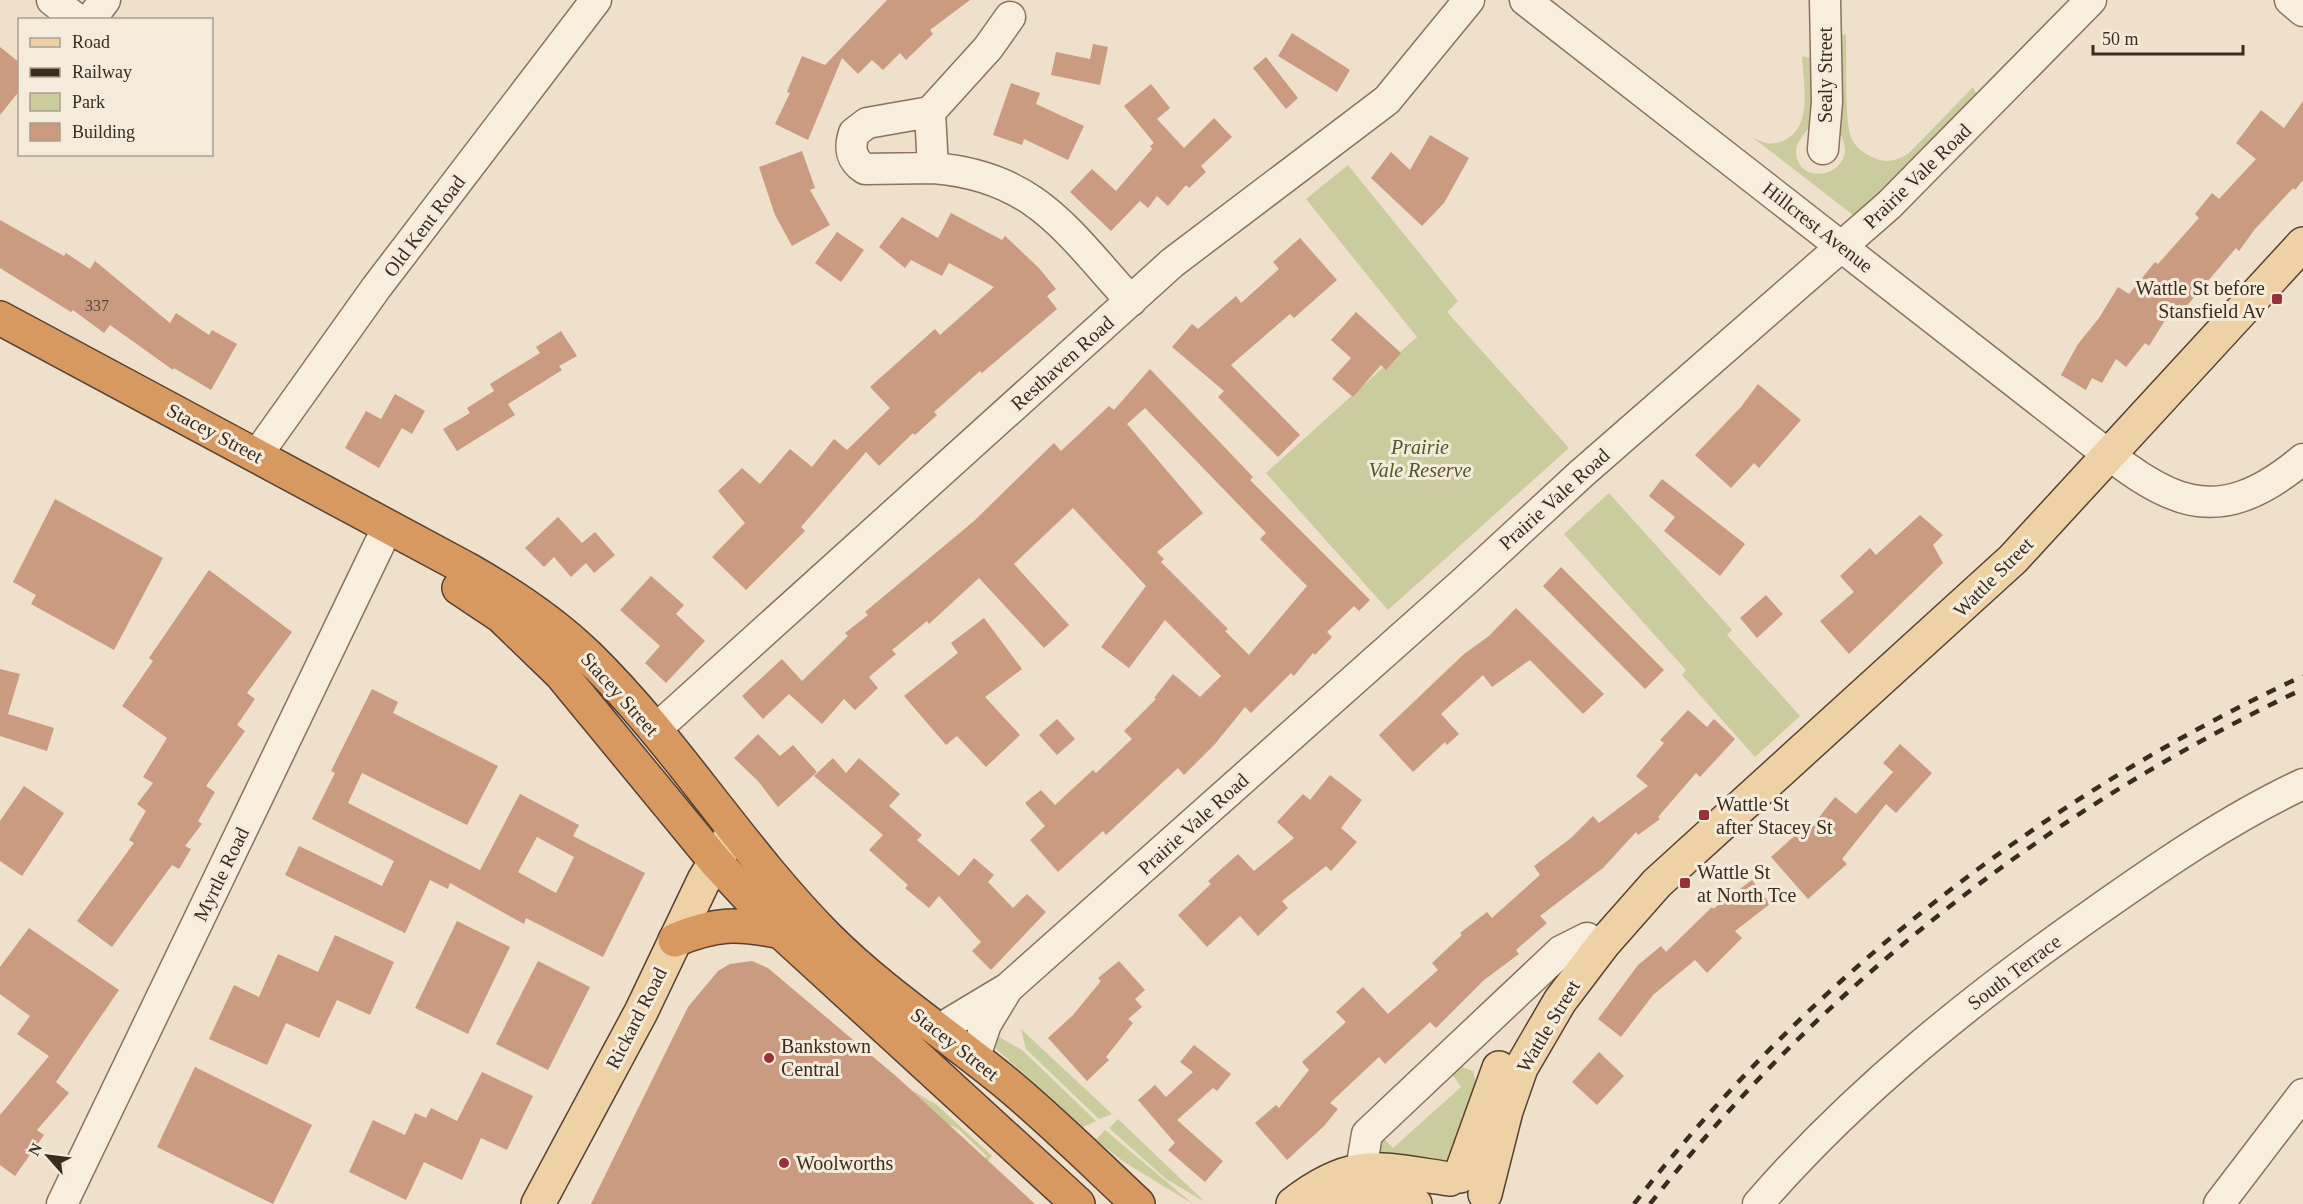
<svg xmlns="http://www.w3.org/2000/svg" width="2303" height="1204" viewBox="0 0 2303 1204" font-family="'Times New Roman',serif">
<rect width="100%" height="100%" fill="#eee0ca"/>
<path fill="#cacc9e" d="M1846 34C1847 58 1844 117 1851 137 1855 147 1864 154 1874 158 1887 164 1898 160 1909 153L1973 87 1979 100 1913 166 1853 215 1752 137C1763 143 1771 146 1783 141 1814 128 1803 82 1802 56L1814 59C1814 76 1817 96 1815 114 1813 130 1795 137 1796 154 1799 183 1843 179 1845 150 1845 141 1839 133 1837 124 1834 96 1835 66 1834 37Z
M1348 165 1458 301 1447 312 1569 448 1388 610 1266 473 1417 337 1306 199Z
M1609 493 1732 630 1727 635 1800 716 1755 757 1682 675 1686 670 1564 534Z
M1021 1029 1112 1114 1099 1119 1026 1049Z
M994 1034 1022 1050 1096 1121 1083 1127 995 1048 992 1044Z
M1456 1065 1473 1071 1476 1084 1449 1159 1441 1163 1386 1157 1378 1153 1381 1136 1393 1148 1461 1087 1451 1073Z
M901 1084 937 1105 992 1156 977 1173 974 1170 987 1156 958 1129 894 1098Z
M1118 1119 1205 1202 1166 1179 1109 1128Z
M1105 1130 1193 1204 1124 1162 1096 1140Z"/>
<path fill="#ca9a81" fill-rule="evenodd" d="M887 0H970L930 30 933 34 906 60 900 53 883 70 872 60 858 74 842 58 808 140 775 124 790 93 787 92 802 56 825 65Z
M1292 33 1350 70 1337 92 1278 56Z
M1093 44 1108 47 1100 85 1051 75 1056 52 1090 59Z
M0 47 20 63V90L0 115Z
M1266 57 1298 98 1286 109 1253 68Z
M1011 83 1040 93 1036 104 1084 126 1068 160 1024 139 1022 145 993 135Z
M1151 84 1170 108 1157 119 1184 148 1214 118 1232 137 1201 166 1206 172 1189 188 1186 185 1168 206 1157 196 1148 208 1140 201 1111 231 1070 192 1092 169 1116 191 1152 149 1150 146 1154 143 1124 106Z
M2303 101V180L2295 190 2293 188 2255 229 2239 251 2236 248 2179 315 2172 309 2149 346 2145 343 2126 367 2116 359 2102 383 2092 378 2086 390 2061 375 2078 344 2099 318 2118 287 2129 294 2155 262 2158 264 2199 218 2195 214 2212 193 2219 199 2256 159 2236 143 2261 110 2284 128Z
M1430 135 1469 158 1444 203 1422 226 1371 178 1391 152 1410 170Z
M802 151 815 188 810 190 830 225 792 246 775 215 759 167Z
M951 213 1002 240 1005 236 1039 268 1056 289 1047 296 1057 309 982 373 980 371 934 412 937 415 915 435 913 433 879 466 866 452 801 527 805 531 746 590 712 557 745 523 718 491 742 468 760 484 790 449 812 467 834 439 847 450 890 408 870 387 935 329 940 335 994 287 949 263 942 276 911 260 905 268 879 247 902 217 938 238Z
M0 220 64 256 66 253 90 269 95 261 170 323 176 313 209 335 212 330 237 344 211 390 174 368 173 370 110 325 104 333 73 310 71 312 0 268Z
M837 232 864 250 841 282 815 263Z
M1300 238 1337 280 1294 318 1290 314 1231 365 1300 435 1278 457 1218 397 1224 391 1172 347 1192 324 1198 329 1236 296 1241 303 1279 269 1273 262Z
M1356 312 1401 353 1386 370 1381 365 1353 397 1332 379 1351 358 1331 340Z
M561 331 577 356 559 366 562 370 508 404 515 415 457 451 443 429 470 413 467 408 494 391 490 384 540 353 536 347Z
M1150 369 1253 477 1250 480 1370 600 1359 611 1354 606 1327 632 1332 637 1315 655 1313 653 1294 676 1291 673 1251 713 1245 707 1215 744 1184 775 1178 768 1106 835 1103 831 1058 872 1030 840 1045 826 1025 803 1041 790 1055 805 1093 770 1096 773 1132 739 1124 731 1156 699 1154 698 1173 674 1200 697 1221 676 1165 620 1129 668 1101 647 1146 586 1073 508 1014 564 1069 625 1044 648 979 578 929 624 927 621 892 650 896 654 869 677 878 688 855 710 844 699 822 724 789 694 763 719 742 696 782 659 802 681 848 636 845 633 868 615 865 612 974 521 1054 443 1061 451 1109 406 1114 410ZM1145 408 1266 533 1260 539 1307 586 1249 655 1225 631 1228 629 1161 562 1164 559 1157 552 1203 513 1127 424Z
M1758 384 1801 420 1759 468 1754 463 1731 488 1695 455 1741 407Z
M395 394 425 411 412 434 402 428 379 468 345 448 366 411 381 419Z
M1662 479 1745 544 1720 576 1664 531 1675 517 1649 496Z
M55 499 163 558 114 650 31 604 36 595 13 582Z
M1920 515 1943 535 1933 545 1943 563 1849 654 1820 621 1854 592 1840 576 1870 548 1876 555Z
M558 517 582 543 595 532 615 555 594 573 586 563 571 577 554 557 544 567 525 548Z
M1561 567 1664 670 1645 689 1543 586Z
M209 570 292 632 247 693 255 699 237 725 245 731 206 786 215 792 198 821 202 824 185 846 191 849 179 869 172 865 112 947 77 921 134 843 129 840 146 811 137 804 153 783 143 777 167 738 122 706 153 661 149 658Z
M651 576 684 605 676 614 705 641 666 683 645 663 660 646 620 610Z
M1766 595 1783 614 1757 638 1740 618Z
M1516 608 1604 694 1583 714 1530 660 1492 687 1483 675 1441 714 1459 734 1447 745 1445 742 1413 772 1379 735 1464 654 1489 636Z
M984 618 1022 669 985 697 1020 735 986 767 957 736 946 745 904 696 958 653 951 643Z
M0 669 20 674 8 714 54 728 47 751 0 736Z
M372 689 398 702 393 713 498 766 467 825 362 773 348 803 480 870 520 794 579 825 573 836 645 873 603 957 526 918 524 924 450 883 448 889 430 880 405 933 285 875 299 846 382 886 394 861 312 819 335 773 331 771ZM537 837 574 857 556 893 518 872Z
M1688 710 1707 727 1714 719 1735 739 1700 777 1696 773 1658 817 1660 819 1638 835 1636 832 1603 868 1540 916 1547 923 1516 950 1519 954 1484 980 1436 1028 1430 1022 1385 1064 1379 1057 1330 1103 1338 1109 1324 1126 1287 1160 1255 1123 1276 1105 1279 1108 1309 1070 1302 1062 1346 1022 1336 1012 1363 987 1388 1014 1438 970 1432 963 1462 935 1460 933 1487 912 1492 918 1540 875 1534 866 1571 838 1593 816 1599 823 1648 786 1636 776 1664 743 1660 740Z
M1057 719 1075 739 1057 755 1039 735Z
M758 734 780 756 793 745 817 772 778 807 758 781 734 758Z
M1900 744 1932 773 1896 813 1886 804 1842 859 1847 864 1808 899 1771 857 1810 822 1813 825 1835 797 1856 814 1893 772 1883 763Z
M833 758 846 773 859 758 900 794 889 806 922 835 917 840 959 876 974 858 994 875 988 882 1013 908 1027 894 1046 912 991 970 972 951 981 942 939 896 929 908 905 888 908 885 869 850 883 835 814 776Z
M1330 775 1362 800 1341 828 1357 842 1331 871 1326 866 1282 901 1288 908 1258 936 1240 916 1207 947 1178 915 1211 884 1208 881 1238 854 1254 871 1294 838 1277 822 1303 794 1310 800Z
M24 786 64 813 22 876 0 861V821Z
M1752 880 1770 904 1735 931 1742 938 1707 973 1695 960 1653 995 1621 1037 1598 1019 1638 965 1661 946 1666 952 1712 907 1713 909Z
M457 921 510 947 468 1034 415 1008Z
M29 928 119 990 56 1082 69 1093 37 1130 44 1135 15 1176 0 1165V1115L49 1056 17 1034 30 1016 0 994V967Z
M335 935 394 962 370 1015 337 1000 319 1038 286 1023 267 1065 209 1039 234 985 259 997 278 954 318 972Z
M538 961 590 987 548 1070 496 1044Z
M752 961 768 968 897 1077 1035 1204H591L688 1007 718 971 730 964Z
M1119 961 1145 990 1135 999 1142 1007 1128 1019 1133 1023 1106 1057 1109 1060 1087 1081 1048 1038 1073 1015 1101 981 1098 978Z
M1194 1045 1231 1074 1217 1091 1213 1088 1177 1120 1223 1161 1205 1182 1168 1150 1175 1143 1138 1100 1155 1085 1166 1097 1193 1072 1180 1062Z
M1599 1052 1624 1076 1597 1105 1572 1082Z
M195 1067 312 1125 273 1204 157 1147Z
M482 1072 533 1096 507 1150 481 1138 462 1180 424 1162 406 1200 349 1172 373 1120 405 1135 415 1113 426 1118 431 1108 457 1121Z"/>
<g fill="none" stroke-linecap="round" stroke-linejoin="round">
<g stroke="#8a725f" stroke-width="33">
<path id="minor" d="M52 0 78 20
M1525 0 2084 436C2166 499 2212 535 2303 459
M2290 0 2303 11
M1010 17 988 48 930 112 933 168C1035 176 1067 231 1131 301
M90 20 105 0
M930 112 867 123 854 133C849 148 851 160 865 169L933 168
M1823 149 1827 102 1825 0
M257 455 376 288 596 0
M655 730 1172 263 1387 100 1469 0
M938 1030 1008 988 1465 581 1581 474 1889 205 2091 0
M974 1059 986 1024 1006 991
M1361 1170 1367 1134 1561 951 1587 938
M62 1204 380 543
M1758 1204C1856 1091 1975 996 2098 910 2162 865 2232 817 2303 784
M2219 1204 2303 1094"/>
</g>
<g stroke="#584132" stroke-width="36">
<path id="major" d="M1460 1176 1499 1068
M1485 1194 1506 1111 1521 1068 1560 1001 1604 943 1657 883 2013 559 2303 244
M538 1204 641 1012 704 880 734 831
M1293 1204C1353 1157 1380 1169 1450 1179
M1331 1204 1361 1194 1415 1204"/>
</g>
<g stroke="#584132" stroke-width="36">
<path id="highway" d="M0 318 467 569C511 594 552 621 588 656 676 742 740 849 827 937 880 990 942 1031 1000 1078 1048 1117 1093 1162 1138 1204
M459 588 501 616 561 674 715 861 781 932 1078 1204
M675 940C716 923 737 923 781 932"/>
</g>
<use href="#minor" stroke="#f8eede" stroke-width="30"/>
<use href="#major" stroke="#eed1a5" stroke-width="33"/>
<use href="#highway" stroke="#d89960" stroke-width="33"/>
<path stroke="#3b2c22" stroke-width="4.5" stroke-dasharray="10 10" stroke-linecap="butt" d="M1634 1204C1810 977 2043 797 2303 676
M1650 1204C1824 983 2050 809 2303 689"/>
</g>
<g fill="#97313a" stroke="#f5ebda" stroke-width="2">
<rect x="2271" y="293" width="12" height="12" rx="3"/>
<rect x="1698" y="809" width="12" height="12" rx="3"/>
<rect x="1679" y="877" width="12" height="12" rx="3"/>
<circle cx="769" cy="1058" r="6"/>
<circle cx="784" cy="1163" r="6"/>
</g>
<g text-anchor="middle" stroke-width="6" stroke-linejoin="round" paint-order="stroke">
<g font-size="16" fill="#5f483a">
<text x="97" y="311">337</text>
</g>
<g font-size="20" fill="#3b2c22" stroke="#f5ebda">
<text transform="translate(1825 75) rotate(-90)" y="7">Sealy Street</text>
<text transform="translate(1917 176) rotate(-44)" y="7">Prairie Vale Road</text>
<text transform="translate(424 226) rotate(-53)" y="7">Old Kent Road</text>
<text transform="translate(1818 227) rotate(38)" y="7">Hillcrest Avenue</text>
<text transform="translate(1062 363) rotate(-42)" y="7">Resthaven Road</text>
<text transform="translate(215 433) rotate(28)" y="7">Stacey Street</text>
<text transform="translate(1554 499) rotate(-42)" y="7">Prairie Vale Road</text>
<text transform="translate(1993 577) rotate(-45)" y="7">Wattle Street</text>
<text transform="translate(620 694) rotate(48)" y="7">Stacey Street</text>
<text transform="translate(1193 824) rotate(-42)" y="7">Prairie Vale Road</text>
<text transform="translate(221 874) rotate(-64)" y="7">Myrtle Road</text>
<text transform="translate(2014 972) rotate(-37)" y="7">South Terrace</text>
<text transform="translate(636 1018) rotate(-63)" y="7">Rickard Road</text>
<text transform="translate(1548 1026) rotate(-59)" y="7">Wattle Street</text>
<text transform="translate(955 1044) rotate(38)" y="7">Stacey Street</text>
</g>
<g font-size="20" fill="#3b2c22" stroke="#f5ebda" text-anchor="start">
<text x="2265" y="295" text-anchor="end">Wattle St before<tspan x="2265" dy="23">Stansfield Av</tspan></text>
<text x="1716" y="811">Wattle St<tspan x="1716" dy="23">after Stacey St</tspan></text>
<text x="1697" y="879">Wattle St<tspan x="1697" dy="23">at North Tce</tspan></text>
<text x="781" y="1053">Bankstown<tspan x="781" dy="23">Central</tspan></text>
<text x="796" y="1170">Woolworths</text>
</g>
<g font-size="20" font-style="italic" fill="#4f5729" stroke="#f5ebda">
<text x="1420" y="454">Prairie<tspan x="1420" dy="23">Vale Reserve</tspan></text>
</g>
</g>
<rect x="18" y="18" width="195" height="138" fill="#f5ebda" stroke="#ab9f90" stroke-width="1.5"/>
<rect x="30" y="38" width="30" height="9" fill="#eed1a5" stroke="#ab9f90" stroke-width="1.5"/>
<text x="72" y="48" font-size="18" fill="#3b2c22">Road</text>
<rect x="30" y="68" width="30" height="9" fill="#3b2c22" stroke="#ab9f90" stroke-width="1.5"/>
<text x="72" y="78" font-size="18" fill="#3b2c22">Railway</text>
<rect x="30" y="93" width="30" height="18" fill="#cacc9e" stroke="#ab9f90" stroke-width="1.5"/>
<text x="72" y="108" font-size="18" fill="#3b2c22">Park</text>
<rect x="30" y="123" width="30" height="18" fill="#ca9a81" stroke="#ab9f90" stroke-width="1.5"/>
<text x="72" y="138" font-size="18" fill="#3b2c22">Building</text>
<g transform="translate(48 1156) rotate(298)" stroke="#f5ebda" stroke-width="4.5" paint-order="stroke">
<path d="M0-4.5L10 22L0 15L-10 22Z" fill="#3b2c22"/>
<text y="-9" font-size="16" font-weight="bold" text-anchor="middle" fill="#3b2c22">N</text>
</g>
<path d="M2093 45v9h150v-9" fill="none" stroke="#3b2c22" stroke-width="3"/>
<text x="2102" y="45" font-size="18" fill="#3b2c22" stroke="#f5ebda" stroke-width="4.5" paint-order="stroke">50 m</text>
</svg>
